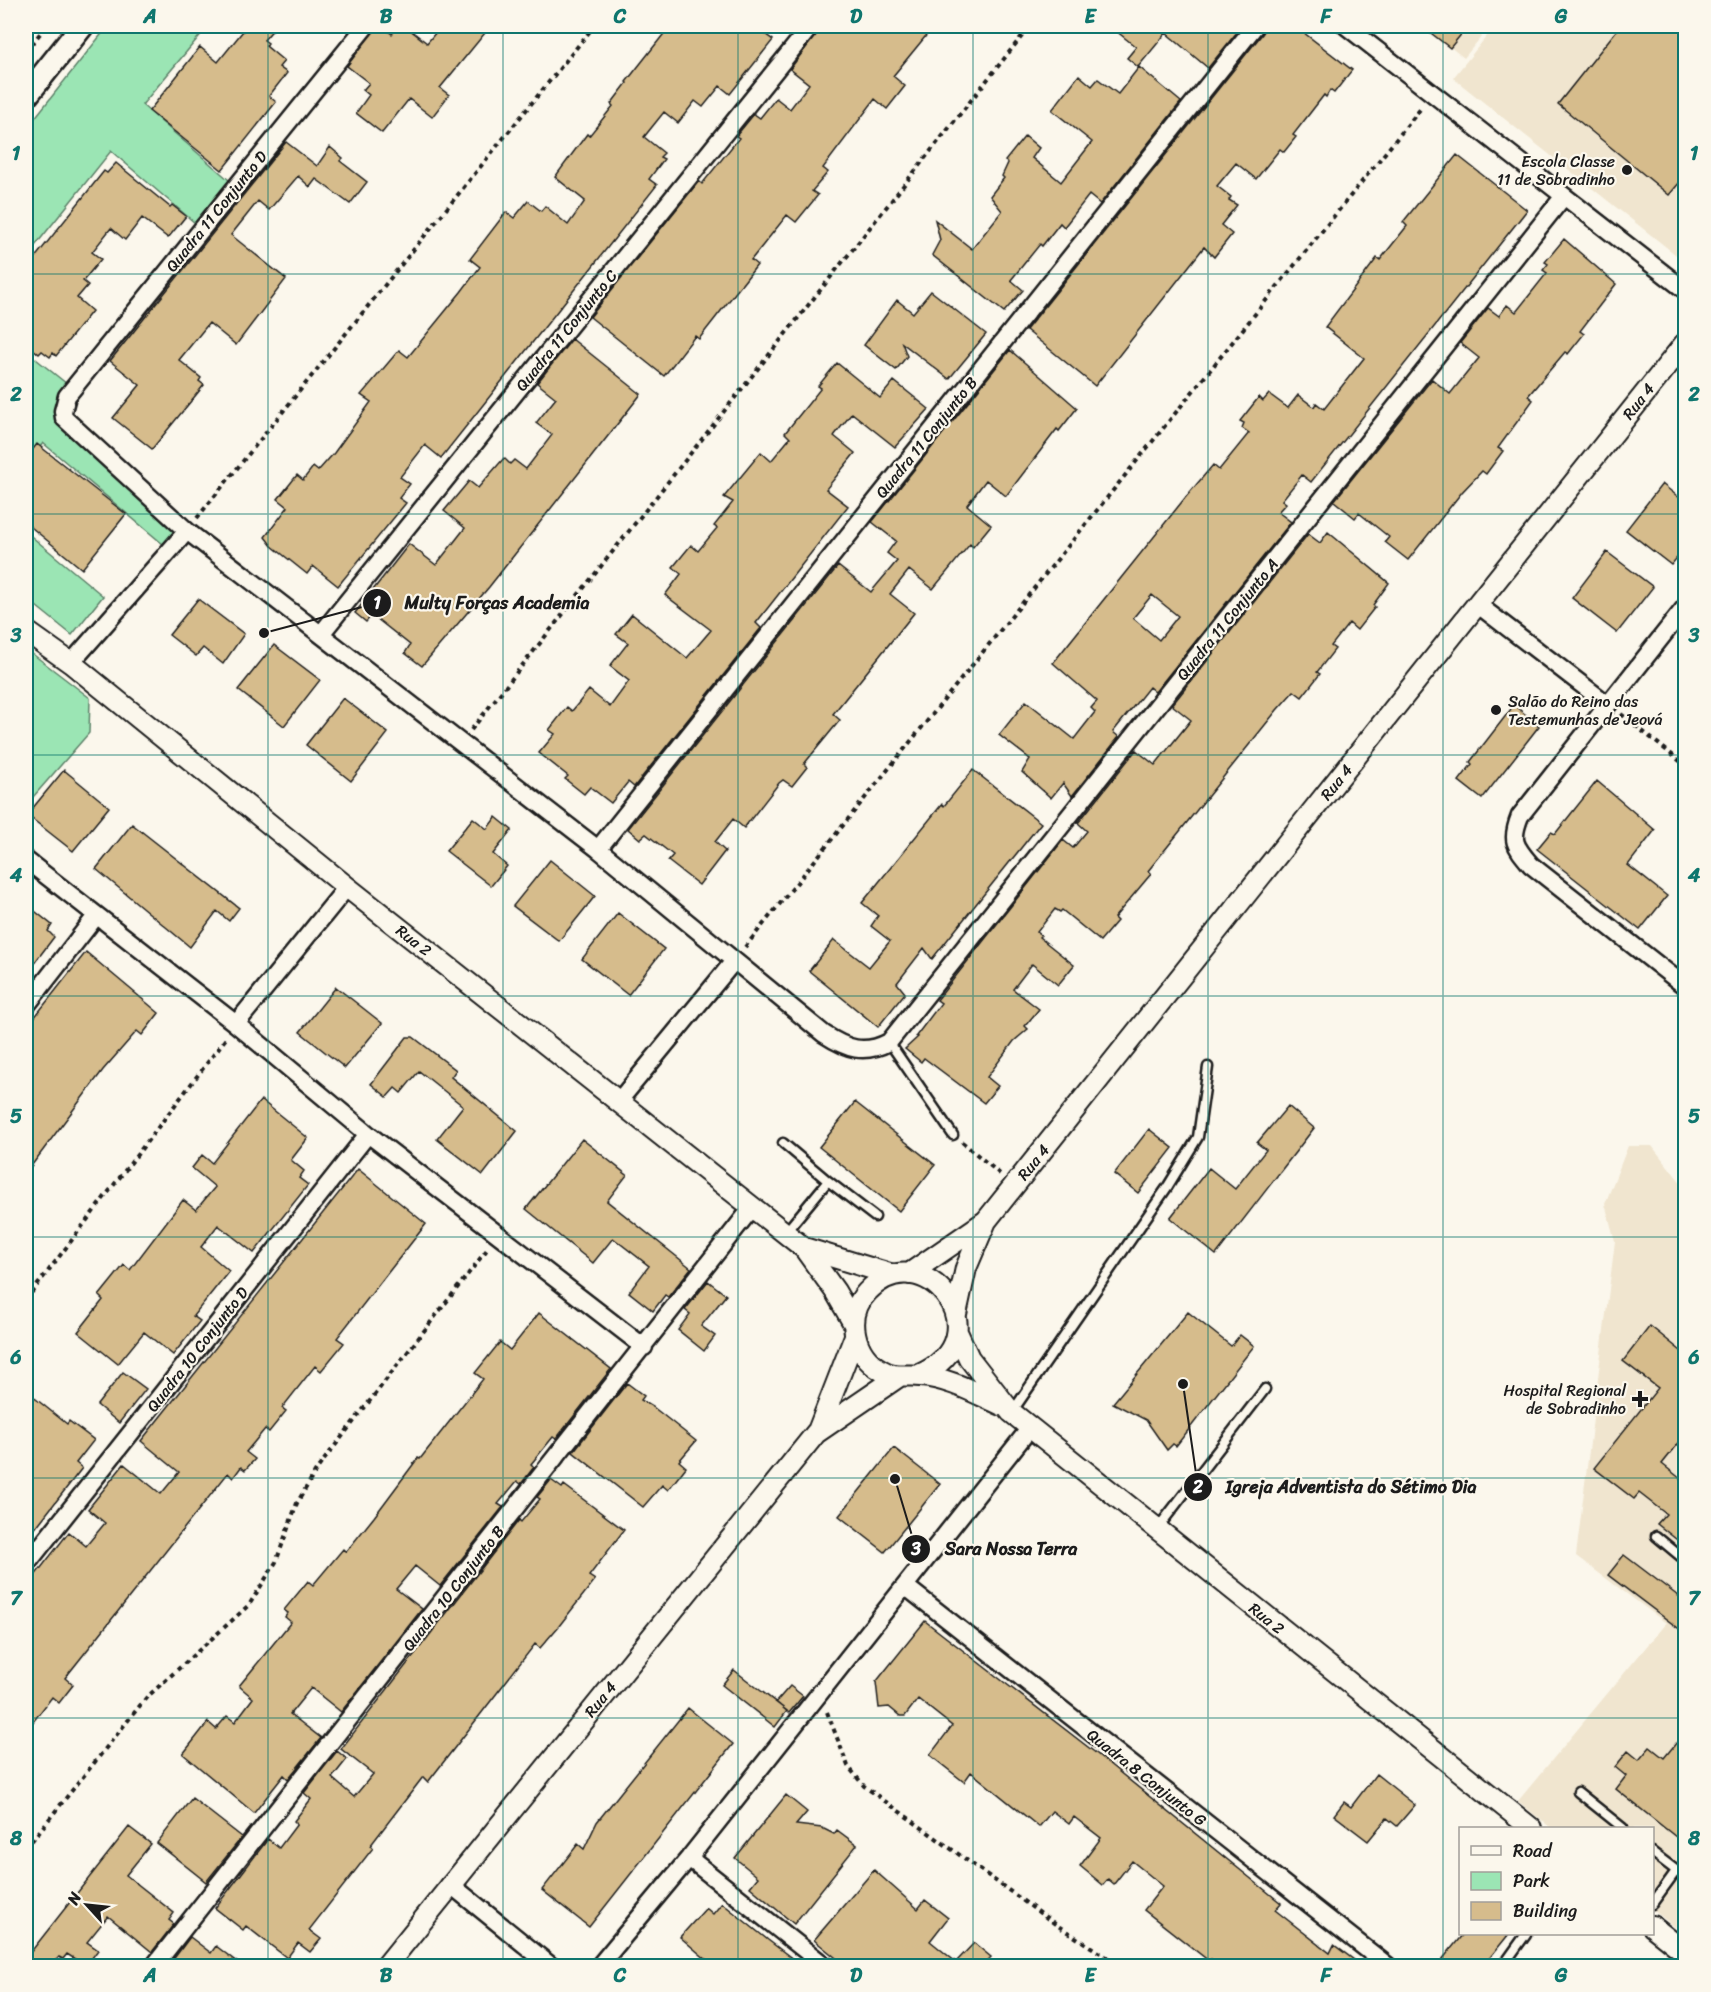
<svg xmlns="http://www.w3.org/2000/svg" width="1711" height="1992" viewBox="0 0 1711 1992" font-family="Sriracha,sans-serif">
<rect width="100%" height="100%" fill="#fbf7ec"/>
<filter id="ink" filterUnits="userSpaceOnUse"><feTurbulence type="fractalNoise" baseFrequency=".0167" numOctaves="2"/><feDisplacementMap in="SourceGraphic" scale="12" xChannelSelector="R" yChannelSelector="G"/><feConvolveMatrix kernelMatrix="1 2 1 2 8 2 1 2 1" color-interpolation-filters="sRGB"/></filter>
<g filter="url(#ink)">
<path fill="#f0e5cf" d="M1424 26H1490L1464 58Z
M1495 26H1685V262L1453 78Z
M1628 1146H1652L1686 1189 1685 1935 1653 1910 1652 1828H1551L1518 1801 1666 1623 1576 1556 1615 1241 1605 1204Z"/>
<path fill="#9be5b4" stroke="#5c8068" stroke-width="1.5" d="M108 26H208L142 105 236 186 202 229 111 151 26 257V129Z
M26 351 67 384 63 411 187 531 170 550 43 443 26 465Z
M26 532 103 596 72 635 26 598Z
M26 649 90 698 89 733 26 805Z"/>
<path fill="#d6bc8c" stroke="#1c1c1c" stroke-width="1.5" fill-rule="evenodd" d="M247 26H276L264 40 268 43 266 46 284 61 279 67 287 73 269 96 276 102 222 170 149 111 200 47 218 62Z
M377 26H381L392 34 398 26H405L427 43 441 26H475L485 33 440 88 449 95 432 117 409 99 382 133 356 113 369 95 363 90 369 83 347 66Z
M670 26H754L773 40 730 94 720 86 703 107 695 101 678 123 664 112 644 137 664 153 660 157 664 159 649 179 657 185 441 458 425 445 400 477 410 484 399 498 406 503 338 586 313 566 307 574 272 546 265 537 288 507 278 499 297 475 303 480 313 467 318 471 334 453 371 402 361 395 399 350 408 357 461 292 480 267 470 259 506 212 514 218 528 201 541 211 545 206 568 225 585 201 555 177 587 134 589 136 613 106 611 104 627 83 626 82Z
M822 26H934L893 76 905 86 887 109 875 99 823 168 828 172 812 191 818 195 796 222 787 215 751 260 757 265 699 339 695 336 664 376 590 317 699 181 702 184 739 138 736 136 754 114 760 118 776 98 790 109 809 84 790 69Z
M1110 26H1242L1208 68 1166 33 1138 67 1127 58 1136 47Z
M1265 26H1295L1352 70 1334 93 1330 90 1326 97 1324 95 1293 135 1296 137 1284 152 1280 149 1256 179 1236 163 1217 186 1231 197 1229 200 1237 205 1221 225 1232 234 1214 257 1204 247 1095 386 1026 330 1263 33Z
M1422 26H1468L1450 48Z
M1620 26H1686V175L1669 195 1558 104Z
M1139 67 1181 102 1100 204 1089 195 1064 227 1060 223 1042 246 1040 244 1011 280 1023 290 1004 312 932 255 940 240 935 220 972 249 1002 211 990 196 1004 178 1002 176 1008 163 1005 161 1025 136 1039 148 1032 158 1061 182 1092 142 1052 110 1079 75 1092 86 1098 79 1118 94Z
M286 142 317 166 330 147 343 158 340 161 367 182 350 204 316 179 310 187 298 176 269 210 258 201 231 235 286 279 236 345 209 323 179 360 201 378 199 381 204 385 152 449 113 418 140 385 110 361Z
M1457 155 1527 210 1311 482 1302 475 1282 500 1286 503 1278 512 1291 522 1155 692 1149 687 1113 732 1119 737 1072 796 1063 783 1051 798 1022 772 1030 759 999 735 1026 701 1074 739 1095 712 1091 708 1097 701 1053 663 1185 498 1213 465 1219 470 1249 433 1242 428 1244 423 1240 421 1259 397 1263 401 1269 394 1288 408 1298 395 1314 407 1316 403 1324 409 1364 358 1325 327 1377 258 1380 260 1407 226 1403 222ZM1152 595 1178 616 1159 640 1133 618Z
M116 163 170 207 172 205 186 216 168 238 142 218 125 240 111 228 92 252 101 259 83 281 88 285 77 298 92 311 56 356 53 353 50 357 42 351 39 354 26 343V269L104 171 107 173Z
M1564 239 1616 284 1580 331 1584 334 1568 354 1565 352 1528 396 1533 400 1498 448 1503 451 1486 474 1482 471 1462 492 1408 560 1385 542 1389 537 1359 513 1355 518 1334 501 1432 379 1450 394 1479 358 1460 343 1488 308 1499 316 1507 305 1516 312 1547 273 1543 270 1548 264 1545 262Z
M931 291 986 334 949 379 902 343 907 356 896 370 864 345 897 300 913 313Z
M572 339 641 394 489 587 422 666 405 653 410 645 372 615 366 622 355 613 409 544 436 565 465 528 444 511 469 481 478 488 504 458 510 464 514 460 526 469 552 435 536 423 556 398 537 383Z
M1010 350 1077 408 1059 431 1057 429 1006 496 986 480 967 505 991 525 973 547 970 544 933 589 909 570 890 594 914 613 833 714 840 720 804 764 807 767 792 786 783 780 779 783 744 828 733 819 715 842 725 851 699 885 668 861 673 855 646 834 640 839 628 829 838 566 871 592 897 561 887 553 896 541 872 522Z
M837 363 880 398 894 381 929 409 895 447 852 413 834 436 855 453 826 489 848 506 756 623 761 628 634 787 628 782 611 803 590 787 584 794 565 779 568 776 539 753 555 734 549 730 567 707 572 711 589 690 610 707 629 681 610 666 628 643 616 634 632 614 687 658 711 630 665 595 681 574 673 567 691 545 698 551 717 528 714 526 733 502 724 497 761 452 771 461 790 438 785 433 821 388 818 386Z
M37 444 126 514 82 569 26 523V458Z
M1662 484 1686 503V547L1671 565 1626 530Z
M1328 532 1389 583 1373 605 1375 607 1357 630 1349 623 1331 646 1335 649 1317 672 1320 674 1302 697 1294 691 1277 710 1148 871 1151 874 1114 918 1117 921 1100 941 1062 910 1060 912 1055 909 1037 932 1041 935 1039 937 1074 965 1058 985 1032 964 1013 989 1039 1009 1025 1026 1028 1029 1014 1041 987 1077 998 1086 984 1103 924 1058 921 1062 905 1049 918 1037 916 1036 941 1003 937 1000 1063 840 1073 848 1087 831 1078 823 1136 750 1155 765 1191 720 1172 705 1308 534 1320 543Z
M1607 552 1653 587 1617 633 1572 598Z
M198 599 244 634 223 664 203 648 196 656 169 635Z
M274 645 320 680 284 726 238 690Z
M343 698 388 733 351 781 306 745Z
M1514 705 1539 726 1482 799 1459 781 1472 764 1470 762Z
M64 770 109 807 73 851 27 815Z
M973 770 1041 823 932 959 924 948 897 983 905 993 878 1027 809 971 834 940 869 967 890 941 871 926 878 916 862 903 942 804 944 806Z
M1597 781 1655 830 1628 865 1667 896 1640 930 1537 849 1551 832 1555 834Z
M496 817 512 830 493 854 507 866 491 886 446 851 473 818 487 829Z
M132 824 239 908 229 921 217 911 190 947 96 869Z
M550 860 595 896 559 941 513 906Z
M26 904 52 925 48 931 54 937 26 974Z
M618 913 664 949 628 995 582 959Z
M86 952 159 1013 142 1035 137 1031 103 1070 26 1173V1028Z
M336 987 382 1023 345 1068 300 1032Z
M407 1037H413L456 1070 451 1077 517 1131 483 1175 437 1139 463 1106 419 1071 401 1093 395 1088 387 1097 371 1084Z
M261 1100 308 1138 291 1160 304 1171 299 1178 308 1185 254 1253 218 1225 201 1247 229 1271 193 1316 200 1321 173 1355 144 1332 118 1364 78 1332 103 1300 99 1296 124 1265 130 1270 183 1200 196 1210 215 1187 192 1168 202 1155 212 1163Z
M855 1102 935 1165 899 1211 819 1147Z
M1288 1106 1314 1128 1216 1255 1170 1218 1209 1168 1235 1189 1266 1150 1257 1143Z
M1149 1129 1173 1148 1138 1193 1114 1174Z
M582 1139 627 1175 607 1201 691 1268 668 1297 665 1295 653 1311 629 1292 649 1266 613 1238 593 1263 526 1209Z
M358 1169 426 1224 337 1338 344 1343 321 1371 315 1366 282 1408 286 1411 269 1432 265 1429 246 1452 255 1459 245 1470 241 1467 233 1478 228 1473 65 1678 73 1685 59 1703 52 1697 26 1731V1587L69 1532 86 1546 105 1523 88 1509 124 1464 161 1494 179 1472 141 1441Z
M708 1281 726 1295 701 1326 715 1336 704 1351 678 1330 690 1314 685 1310Z
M1188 1312 1231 1346 1240 1335 1254 1346 1176 1446 1173 1444 1167 1450 1146 1420 1113 1403Z
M539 1313 611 1369 556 1439 553 1437 531 1464 534 1467 521 1484 517 1481 498 1504 503 1507 440 1586 415 1566 396 1589 422 1609 341 1712 311 1688 290 1714 321 1738 288 1779 284 1775 254 1813 183 1754 208 1722 216 1729 227 1716 235 1722 253 1698 239 1686 291 1622 285 1617 288 1613 284 1610 308 1581 313 1585 343 1549 346 1552 374 1517 418 1458 420 1459 483 1379 475 1373 500 1342 510 1350Z
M1650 1326 1686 1355V1434L1662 1464 1686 1483V1547L1657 1524 1666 1514 1639 1493 1634 1499 1594 1468 1658 1388 1623 1361Z
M123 1372 146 1389 119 1423 97 1405Z
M627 1383 644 1396 641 1400 653 1407 696 1441 679 1461 686 1467 668 1490 662 1485 643 1507 573 1452Z
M26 1391 67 1424 69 1421 94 1440 76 1463 82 1468 26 1540Z
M894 1448 940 1484 885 1552 839 1516Z
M551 1480 562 1488 564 1485 624 1530 589 1576 595 1580 559 1626 540 1648 535 1644 428 1782 423 1777 370 1846 373 1848 309 1930 321 1939 310 1952 298 1943 287 1958 246 1926 243 1930 215 1908 268 1839 279 1848 297 1824 294 1821 311 1799 304 1793 337 1751 347 1759 332 1778 354 1797 373 1774 341 1749 519 1520 521 1522 540 1499 537 1497Z
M1624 1555 1686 1602V1634L1608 1575Z
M925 1621 1097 1754 1281 1903 1275 1910 1330 1953 1334 1945 1362 1966H1221L1211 1959 1209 1961 1144 1910 1163 1886 1132 1861 1114 1884 1108 1879 1103 1885 1080 1866 1101 1838 1074 1817 1069 1824 1052 1811 1039 1827 971 1772 964 1782 930 1755 952 1726 918 1699 905 1716H900L889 1707 879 1708 876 1682Z
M734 1670 787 1711 775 1727 722 1685Z
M790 1686 803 1696 789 1713 776 1702Z
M688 1708 733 1744 589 1927 542 1890 578 1844 584 1849 597 1822Z
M1686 1731V1845L1616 1789 1626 1776 1615 1767 1628 1751 1639 1760 1650 1747 1664 1758Z
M1376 1774 1415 1805 1397 1826 1387 1818 1368 1841 1334 1815 1344 1802 1351 1807Z
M786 1795 807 1812 796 1825 822 1828 834 1834 837 1830 857 1845 794 1924 750 1887 758 1877 735 1858Z
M192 1798 242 1837 251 1826 206 1882 157 1843Z
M129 1827 151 1844 126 1875 174 1913 169 1920 174 1924 152 1952 108 1916 87 1942 98 1950 86 1966 67 1954 63 1959 59 1957 51 1966H26V1958Z
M874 1870 918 1909 925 1900 948 1918 930 1941 956 1962 974 1943 991 1957 983 1966H846L814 1940Z
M722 1903 768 1940 802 1966H714L680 1937 706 1908 713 1914Z
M1463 1934H1509L1483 1966H1437Z
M190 1937 211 1953 216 1946 242 1966H171L169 1965Z"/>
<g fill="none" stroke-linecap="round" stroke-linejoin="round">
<g stroke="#1c1c1c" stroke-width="13">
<path id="service" d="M889 1042 953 1135
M783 1143 828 1181 785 1233
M828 1181 875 1217
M1012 1412 1168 1186 1198 1137 1208 1067
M1157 1529 1265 1389
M1656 1536 1686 1561
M1578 1792 1623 1828
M1652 1852 1686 1878
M1652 1904 1676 1871
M1503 1966 1526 1934"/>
</g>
<g stroke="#1c1c1c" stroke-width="21">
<path id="minor" d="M366 26 67 396 63 411 64 418 187 531 598 849 824 1034C847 1049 864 1055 889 1042L1564 196
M1346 26 1686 291
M1477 604 1607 704
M1686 606 1520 816C1510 841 1515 846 1531 865L1686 987
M321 634 811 26
M71 663 187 531
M598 849 1255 26
M26 860 236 1024 368 1134 644 1347
M26 1006 96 916
M236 1024 347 887
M618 1102 734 961
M26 1565 368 1134
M905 1586 1388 1966
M689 1858 825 1966
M450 1884 551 1966
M154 1966 751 1209
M599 1966 689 1858 1030 1428"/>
</g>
<g stroke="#1c1c1c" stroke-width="24">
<path id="tertiary" d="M26 631 71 663 347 887 804 1248 835 1291 854 1324
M804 1248 893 1275
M909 1274 986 1221
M956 1314 966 1268 986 1221 1686 342
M957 1332 969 1358 1011 1412 1531 1828
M919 1375C1006 1337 923 1231 867 1292 844 1316 854 1355 881 1370 895 1379 906 1374 921 1376 949 1378 977 1394 1002 1405
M818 1431 855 1336
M1652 1926 1686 1953
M386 1966 816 1433 898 1377"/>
</g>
<g stroke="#1c1c1c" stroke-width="27">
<path id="secondary" d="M26 96 82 26"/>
</g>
<path stroke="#1c1c1c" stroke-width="4" stroke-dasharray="4.5 4.5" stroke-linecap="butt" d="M26 51 46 26
M197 518 594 26
M1621 714 1686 766
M471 730 1030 26
M745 947 1422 107
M962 1142 1000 1174
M26 1300 227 1037
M827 1712 848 1766 864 1786 1058 1926 1121 1966
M26 1848 146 1698 249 1605 276 1562 297 1503 317 1469 489 1247"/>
<use href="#service" stroke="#fbf7ec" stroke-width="8"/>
<use href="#minor" stroke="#fbf7ec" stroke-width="16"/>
<use href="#tertiary" stroke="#fbf7ec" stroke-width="20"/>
<use href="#secondary" stroke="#fbf7ec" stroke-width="22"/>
</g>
</g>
<path fill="none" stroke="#0f766e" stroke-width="1.5" stroke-opacity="0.55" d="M268 26V1966M503 26V1966M738 26V1966M973 26V1966M1208 26V1966M1443 26V1966M26 274H1686M26 514H1686M26 755H1686M26 996H1686M26 1237H1686M26 1478H1686M26 1718H1686"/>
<g fill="#1c1c1c" stroke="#fbf7ec" stroke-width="2">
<circle cx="1627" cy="170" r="6"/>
<circle cx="1496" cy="710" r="6"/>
<path d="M1637 1390h6v6h6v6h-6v6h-6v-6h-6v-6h6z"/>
</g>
<g text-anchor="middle" stroke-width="4.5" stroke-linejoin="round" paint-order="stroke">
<g font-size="16" fill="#1c1c1c" stroke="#fbf7ec" text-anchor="end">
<text x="1615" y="167">Escola Classe<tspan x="1615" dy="18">11 de Sobradinho</tspan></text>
<text x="1508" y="707" text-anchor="start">Salão do Reino das<tspan x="1508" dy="18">Testemunhas de Jeová</tspan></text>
<text x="1626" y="1396">Hospital Regional<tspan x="1626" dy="18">de Sobradinho</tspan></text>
</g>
<g font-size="16" fill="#1c1c1c" stroke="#fbf7ec">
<text transform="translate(216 211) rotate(-51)" y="6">Quadra 11 Conjunto D</text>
<text transform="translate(566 330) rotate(-51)" y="6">Quadra 11 Conjunto C</text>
<text transform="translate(1638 401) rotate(-52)" y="6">Rua 4</text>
<text transform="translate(926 437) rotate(-51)" y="6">Quadra 11 Conjunto B</text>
<text transform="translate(1227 619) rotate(-51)" y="6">Quadra 11 Conjunto A</text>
<text transform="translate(1336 782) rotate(-51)" y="6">Rua 4</text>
<text transform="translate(414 940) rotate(38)" y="6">Rua 2</text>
<text transform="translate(1033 1162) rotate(-51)" y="6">Rua 4</text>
<text transform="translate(197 1349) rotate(-52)" y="6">Quadra 10 Conjunto D</text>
<text transform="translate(453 1588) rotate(-52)" y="6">Quadra 10 Conjunto B</text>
<text transform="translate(1267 1618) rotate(39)" y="6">Rua 2</text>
<text transform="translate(600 1699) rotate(-51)" y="6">Rua 4</text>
<text transform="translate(1147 1777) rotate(38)" y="6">Quadra 8 Conjunto G</text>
</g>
</g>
<path fill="none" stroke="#1c1c1c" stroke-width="2" d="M264 633L377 603M1183 1384L1198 1487M895 1479L916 1549"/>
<g fill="#1c1c1c" stroke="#fbf7ec" stroke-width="2">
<circle cx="264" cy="633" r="6"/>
<circle cx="1183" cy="1384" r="6"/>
<circle cx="895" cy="1479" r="6"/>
<circle cx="377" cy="603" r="15"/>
<circle cx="1198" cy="1487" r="15"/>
<circle cx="916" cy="1549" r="15"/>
</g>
<g font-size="18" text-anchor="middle" font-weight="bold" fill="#fff">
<text x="377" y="609">1</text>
<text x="1198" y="1493">2</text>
<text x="916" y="1555">3</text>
</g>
<g font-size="18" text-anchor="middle" font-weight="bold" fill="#1c1c1c" stroke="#fbf7ec" stroke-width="4.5" stroke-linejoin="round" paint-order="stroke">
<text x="497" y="609">Multy Forças Academia</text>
<text x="1351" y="1493">Igreja Adventista do Sétimo Dia</text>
<text x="1011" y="1555">Sara Nossa Terra</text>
</g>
<rect width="1711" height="1992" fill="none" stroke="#fbf7ec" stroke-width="66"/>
<rect x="1459" y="1827" width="195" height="108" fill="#fbf7ec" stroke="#a29f99" stroke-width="1.5"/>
<rect x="1471" y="1846" width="30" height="9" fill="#fbf7ec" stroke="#a29f99" stroke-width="1.5"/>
<text x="1513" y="1857" font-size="18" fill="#1c1c1c">Road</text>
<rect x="1471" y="1872" width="30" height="18" fill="#9be5b4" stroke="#a29f99" stroke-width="1.5"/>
<text x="1513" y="1887" font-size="18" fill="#1c1c1c">Park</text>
<rect x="1471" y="1902" width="30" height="18" fill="#d6bc8c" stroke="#a29f99" stroke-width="1.5"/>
<text x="1513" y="1917" font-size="18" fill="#1c1c1c">Building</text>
<g transform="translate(87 1905) rotate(297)" stroke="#fbf7ec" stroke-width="4.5" paint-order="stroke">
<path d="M0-4.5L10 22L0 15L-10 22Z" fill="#1c1c1c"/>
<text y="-9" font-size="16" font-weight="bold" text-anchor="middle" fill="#1c1c1c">N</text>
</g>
<rect x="33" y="33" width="1645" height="1926" fill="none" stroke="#0f766e" stroke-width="2"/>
<g font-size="20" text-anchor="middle" font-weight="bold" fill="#0f766e">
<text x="150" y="23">A</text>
<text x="386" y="23">B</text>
<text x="620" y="23">C</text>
<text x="856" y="23">D</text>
<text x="1090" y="23">E</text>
<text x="1326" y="23">F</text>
<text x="1561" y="23">G</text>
<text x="16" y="160">1</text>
<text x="1694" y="160">1</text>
<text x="16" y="401">2</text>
<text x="1694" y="401">2</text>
<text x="16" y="642">3</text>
<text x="1694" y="642">3</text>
<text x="16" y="882">4</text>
<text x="1694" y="882">4</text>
<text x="16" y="1123">5</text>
<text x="1694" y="1123">5</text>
<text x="16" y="1364">6</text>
<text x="1694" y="1364">6</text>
<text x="16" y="1605">7</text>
<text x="1694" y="1605">7</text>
<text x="16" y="1845">8</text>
<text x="1694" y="1845">8</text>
<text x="150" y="1982">A</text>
<text x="386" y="1982">B</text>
<text x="620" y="1982">C</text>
<text x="856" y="1982">D</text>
<text x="1090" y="1982">E</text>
<text x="1326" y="1982">F</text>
<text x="1561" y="1982">G</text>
</g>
</svg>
